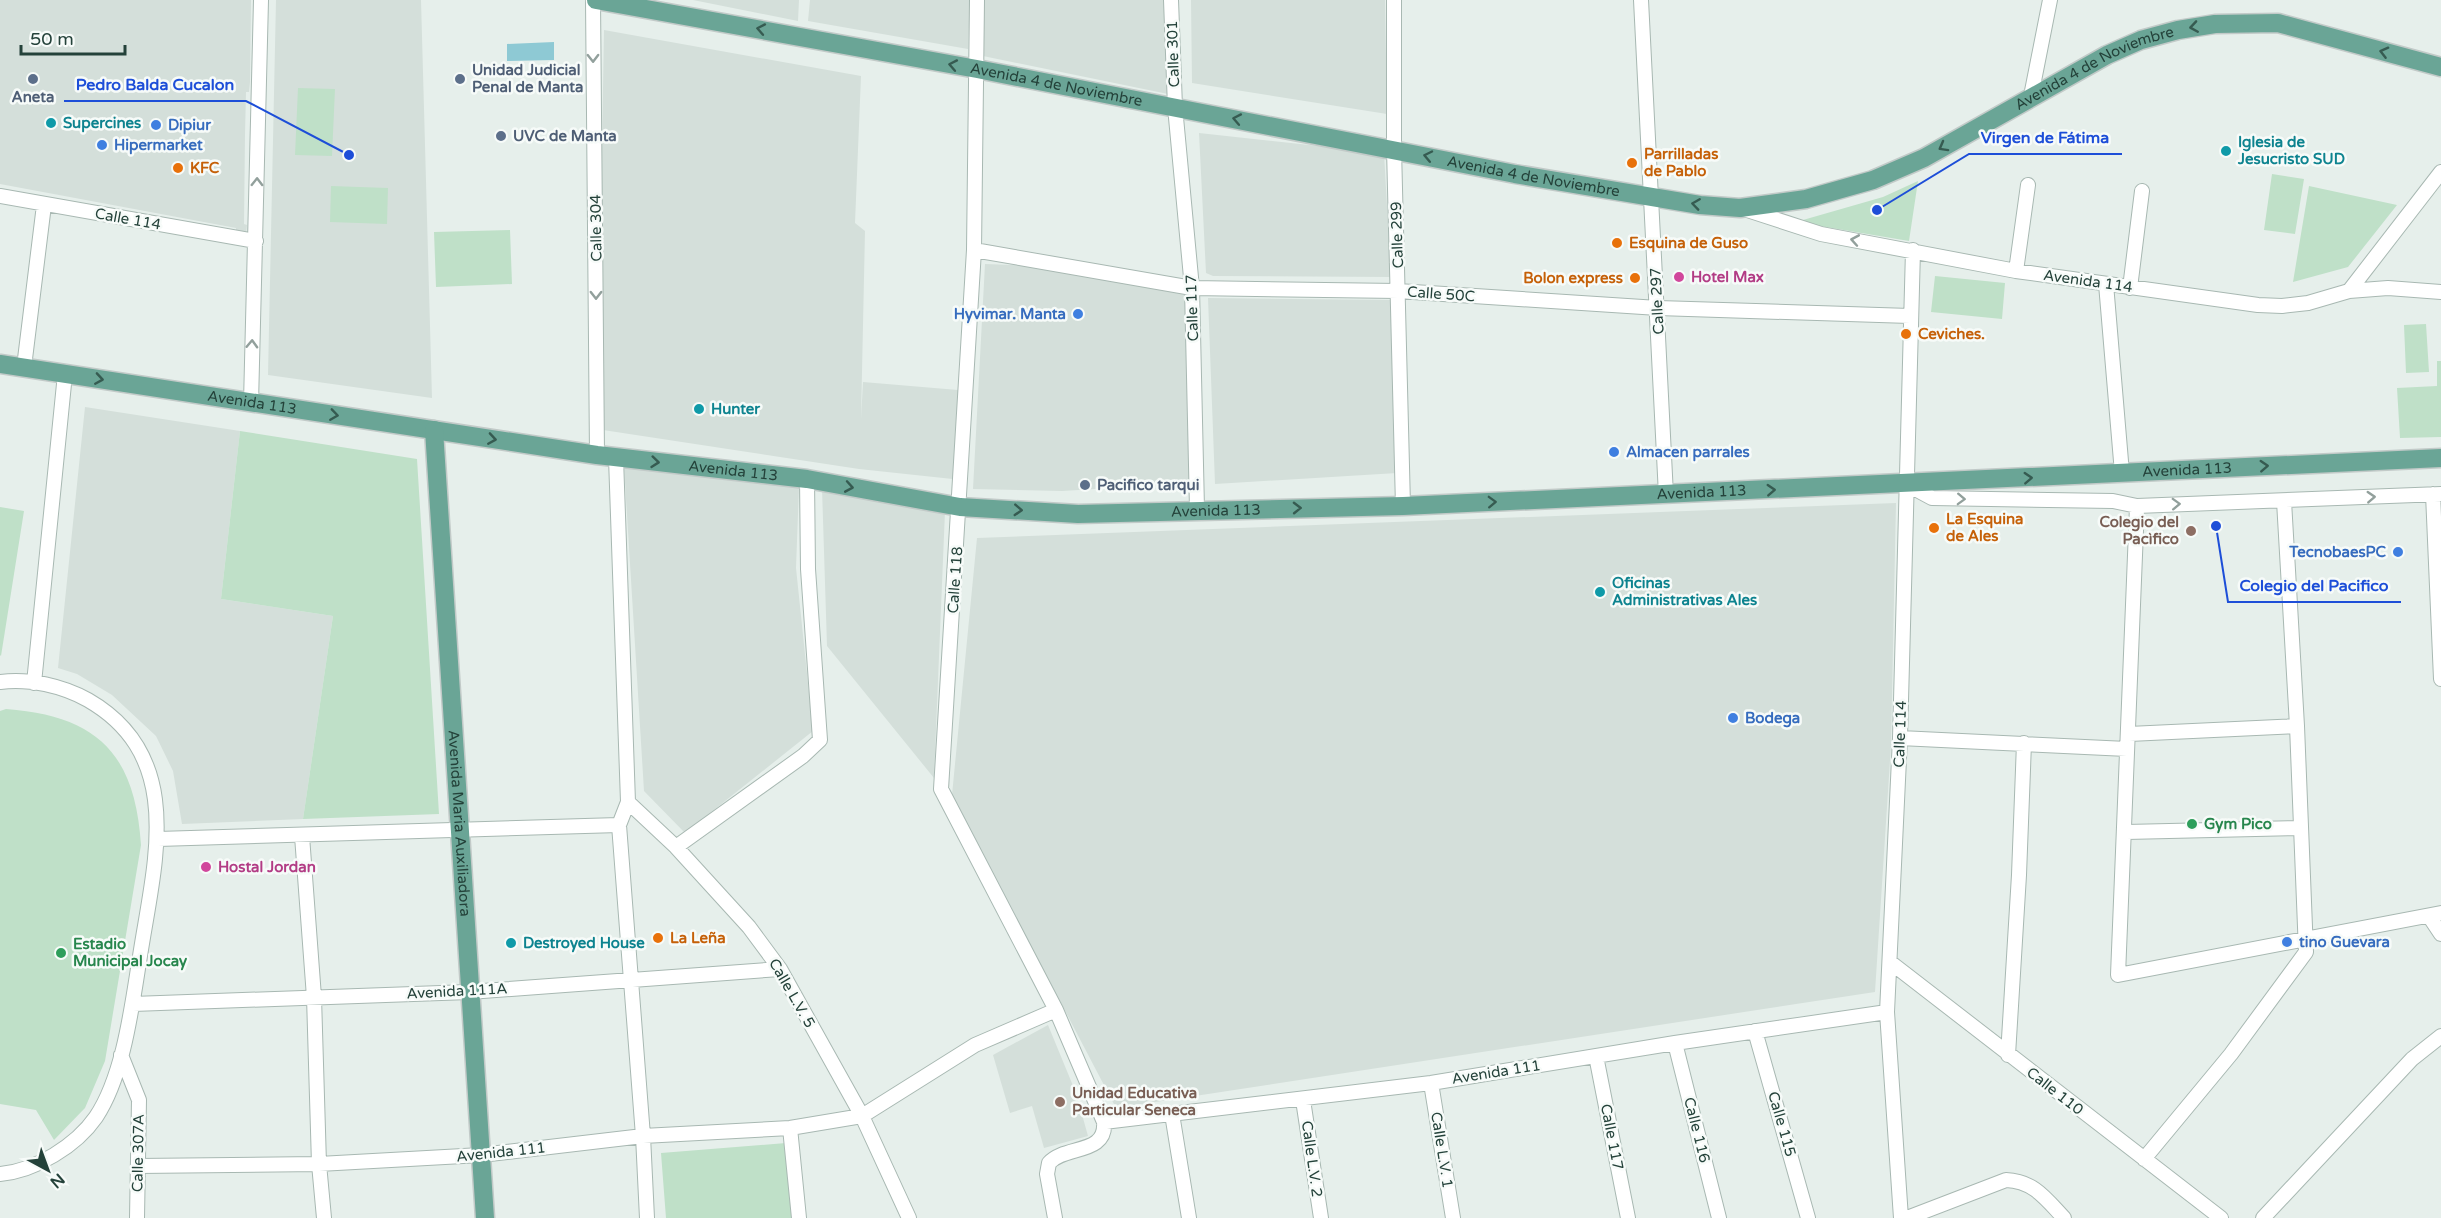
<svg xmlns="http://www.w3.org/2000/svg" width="2441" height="1218" viewBox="0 0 2441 1218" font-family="'Varela Round',sans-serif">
<rect width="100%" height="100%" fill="#e6efeb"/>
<path fill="#d4dfda" d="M0 0H251L250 82 249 92H246L245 135 244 224 247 225 246 234 236 233V228L0 184Z
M276 0H421L432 398 268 375Z
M693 0H799L798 21Z
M810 0H970L968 49 808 21Z
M984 0H1171L1168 94 983 56Z
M1191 0H1385L1387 114 1192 83Z
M604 30 861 76 855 223 865 231 861 419 863 382 958 390 962 480 859 469 603 430V266H600Z
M1199 133 1384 153 1391 277 1213 276 1206 273Z
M985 264 1038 266 1186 295 1192 483 1062 491 973 489Z
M1208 298 1391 300 1397 473 1215 484Z
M85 407 240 431 221 599 333 616 303 819 182 824 173 771 156 736 112 695 77 674 58 668Z
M624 466 799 487 796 568 813 731 685 833 644 791Z
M822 488 945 511 934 778 827 646Z
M1896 503 1891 745 1875 992 1116 1108 952 795 977 538Z
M1048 1025 1076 1093 1088 1136 1044 1148 1032 1106 1010 1113 993 1055Z"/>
<path fill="#bfe0c8" d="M298 88 335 89 332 156 295 155Z
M2272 174 2304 179 2295 234 2264 230Z
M1918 181 1909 241 1796 222 1883 197Z
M331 186 388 188 387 224 330 222Z
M2309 186 2397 205 2348 267 2293 282Z
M510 230 512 284 436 287 434 232Z
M1935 276 2005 283 2002 319 1931 312Z
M2426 324 2429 372 2406 373 2404 325Z
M2437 361H2441V437L2400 438 2397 388 2437 386Z
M240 431 417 459 439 814 303 819 333 616 221 599Z
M0 507 24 511 1 656 0 655Z
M6 709C97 716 135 753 141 845L105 1061 85 1108 54 1140 36 1110 0 1104V711Z
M786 1143 792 1218H666L661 1153Z"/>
<path fill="#8ec9d4" d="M554 42V60L507 61V44Z"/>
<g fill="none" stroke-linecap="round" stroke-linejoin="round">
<g stroke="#a8b8b2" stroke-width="16">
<path id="minor" d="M593 0 597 455
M977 0 974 250 941 789 1056 1010 1104 1122C1107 1155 1065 1145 1049 1163L1047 1174 1055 1218
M1171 0 1175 107 1192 288 1197 509
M1394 0V149L1403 506
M1641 0 1666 495
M2031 96 2050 0
M0 196 256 241
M1741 208 1821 234 2016 271 2258 305 2282 306 2308 303 2349 291 2388 288 2441 292
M974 250 1192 288 1398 291 1658 308 1910 316
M2016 271 2028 185
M2106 284 2122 473
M2130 288 2142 191
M2349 291 2441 172
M24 367 44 205
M251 403 261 0
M616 458 628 802 619 825 643 1136 647 1218
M1906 484 1932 498 2113 501 2137 506 2441 494
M2433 494 2441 679
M2137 506 2118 975 2441 913
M0 682C29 678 63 686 88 700 187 757 154 864 140 956 132 1005 124 1075 96 1117 76 1146 35 1171 0 1174
M34 683 65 374
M2129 734 2297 726
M1900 738 2127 749
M628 802 676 847 749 927 780 969 862 1116 909 1218
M2126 832 2300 828
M302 836 314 997 319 1164 324 1218
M158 839 619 825
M676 847 803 756 820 740 808 569 807 479
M2429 916 2441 934
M1890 962 2221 1218
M133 1004 469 992 780 969
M1755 1031 1808 1218
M1675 1043 1719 1218
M121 1055 139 1100 137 1218
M2008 1055 2019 875 2024 743
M1596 1056 1628 1218
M1431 1083 1453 1218
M1303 1100 1321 1218
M1172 1114 1189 1218
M1104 1122 1431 1083 1675 1043 1887 1012
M790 1128 799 1218
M2144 1159 2231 1054 2306 952 2297 726 2284 501
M138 1166 319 1164 481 1155 643 1136 790 1128 862 1116 975 1045 1056 1010
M1901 1218 1887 1012 1900 738 1913 250
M1907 1218 2006 1180C2034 1181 2046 1199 2064 1218
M2263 1218 2412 1059 2441 1036"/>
</g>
<g stroke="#c2cac8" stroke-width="21">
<g id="major">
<path id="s1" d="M596 0 977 69 1515 174 1700 205 1740 208 1806 199 1873 180 1924 158 2107 55 2141 40 2178 30 2215 24 2278 23 2441 67"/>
<path id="s2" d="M0 364 597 455 807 479 960 507 1078 514 1403 506 2441 458"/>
<path id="s3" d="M434 430 485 1218"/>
</g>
</g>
<use href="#minor" stroke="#fff" stroke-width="14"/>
<use href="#major" stroke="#6aa596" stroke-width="18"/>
</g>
<defs><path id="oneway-chevron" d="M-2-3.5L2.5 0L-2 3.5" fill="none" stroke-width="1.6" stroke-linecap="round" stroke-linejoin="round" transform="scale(1.5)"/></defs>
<g stroke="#365b51">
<use href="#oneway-chevron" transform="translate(2194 27) rotate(171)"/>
<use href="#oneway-chevron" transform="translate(761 29) rotate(-169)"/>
<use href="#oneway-chevron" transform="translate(2384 52) rotate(-166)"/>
<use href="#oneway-chevron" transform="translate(953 65) rotate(-169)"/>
<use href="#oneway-chevron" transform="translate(1237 119) rotate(-169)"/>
<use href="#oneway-chevron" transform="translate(1943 147) rotate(151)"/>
<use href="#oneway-chevron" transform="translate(1428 156) rotate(-168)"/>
<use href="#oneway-chevron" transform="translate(1696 204) rotate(-172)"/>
<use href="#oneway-chevron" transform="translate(99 379) rotate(9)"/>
<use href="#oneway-chevron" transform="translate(334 415) rotate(8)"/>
<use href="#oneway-chevron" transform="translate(492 439) rotate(9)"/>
<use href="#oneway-chevron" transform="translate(655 462) rotate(6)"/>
<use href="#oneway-chevron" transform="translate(2264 466) rotate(-3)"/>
<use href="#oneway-chevron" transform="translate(2028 478) rotate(-3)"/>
<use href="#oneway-chevron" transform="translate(849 487) rotate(10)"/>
<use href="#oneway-chevron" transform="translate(1771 490) rotate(-3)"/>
<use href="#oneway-chevron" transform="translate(1492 502) rotate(-2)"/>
<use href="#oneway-chevron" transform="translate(1297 508) rotate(-1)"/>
<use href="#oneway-chevron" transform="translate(1018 510) rotate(3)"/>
</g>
<g stroke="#92a09c">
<use href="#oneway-chevron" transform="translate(593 58) rotate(89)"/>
<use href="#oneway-chevron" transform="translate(257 182) rotate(-89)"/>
<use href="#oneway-chevron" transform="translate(1855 240) rotate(-170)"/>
<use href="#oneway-chevron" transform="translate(596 295) rotate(90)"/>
<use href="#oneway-chevron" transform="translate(252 344) rotate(-88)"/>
<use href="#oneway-chevron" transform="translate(2371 497) rotate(-3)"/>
<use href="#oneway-chevron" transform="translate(1961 499) rotate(2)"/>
<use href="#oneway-chevron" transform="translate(2176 504) rotate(-2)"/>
</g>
<g fill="#5c6f8a" stroke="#f7fbf9" stroke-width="2">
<circle cx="33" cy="79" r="6"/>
<circle cx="460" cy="79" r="6"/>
<circle cx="501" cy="136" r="6"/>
<circle cx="1085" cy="485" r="6"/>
</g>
<g fill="#0f9aa8" stroke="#f7fbf9" stroke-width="2">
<circle cx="51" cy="123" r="6"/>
<circle cx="2226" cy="151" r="6"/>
<circle cx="699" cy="409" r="6"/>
<circle cx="1600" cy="592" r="6"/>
<circle cx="511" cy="943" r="6"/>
</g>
<g fill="#3f7fe0" stroke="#f7fbf9" stroke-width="2">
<circle cx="156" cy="125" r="6"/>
<circle cx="102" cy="145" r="6"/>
<circle cx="1078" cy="314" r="6"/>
<circle cx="1614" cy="452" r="6"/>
<circle cx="2398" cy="552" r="6"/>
<circle cx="1733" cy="718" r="6"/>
<circle cx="2287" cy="942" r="6"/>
</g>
<g fill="#e8710a" stroke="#f7fbf9" stroke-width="2">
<circle cx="1632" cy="163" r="6"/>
<circle cx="178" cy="168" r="6"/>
<circle cx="1617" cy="243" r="6"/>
<circle cx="1635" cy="278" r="6"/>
<circle cx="1906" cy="334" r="6"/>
<circle cx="1934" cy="528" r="6"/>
<circle cx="658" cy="938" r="6"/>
</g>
<g fill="#d1479c" stroke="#f7fbf9" stroke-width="2">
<circle cx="1679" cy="277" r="6"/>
<circle cx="206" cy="867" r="6"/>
</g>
<g fill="#8d6e63" stroke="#f7fbf9" stroke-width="2">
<circle cx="2191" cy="531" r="6"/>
<circle cx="1060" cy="1102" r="6"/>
</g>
<g fill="#2e9e5b" stroke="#f7fbf9" stroke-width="2">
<circle cx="2192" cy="824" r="6"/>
<circle cx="61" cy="953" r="6"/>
</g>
<g text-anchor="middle" stroke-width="5" stroke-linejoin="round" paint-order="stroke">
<g font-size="15" fill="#24423a" stroke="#f7fbf9">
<text transform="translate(1173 54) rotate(-92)" y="5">Calle 301</text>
<text dy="5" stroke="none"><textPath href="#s1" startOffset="1548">Avenida 4 de Noviembre</textPath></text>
<text dy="5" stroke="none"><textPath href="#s1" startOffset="468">Avenida 4 de Noviembre</textPath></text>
<text dy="5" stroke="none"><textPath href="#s1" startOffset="954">Avenida 4 de Noviembre</textPath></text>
<text transform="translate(128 219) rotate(10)" y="5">Calle 114</text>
<text transform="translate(596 228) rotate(-91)" y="5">Calle 304</text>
<text transform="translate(1397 235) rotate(-92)" y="5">Calle 299</text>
<text transform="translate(2088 281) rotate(8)" y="5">Avenida 114</text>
<text transform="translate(1441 294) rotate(4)" y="5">Calle 50C</text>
<text transform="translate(1657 301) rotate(-93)" y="5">Calle 297</text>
<text transform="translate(1192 308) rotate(-92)" y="5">Calle 117</text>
<text dy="5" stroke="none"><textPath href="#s2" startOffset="255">Avenida 113</textPath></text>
<text dy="5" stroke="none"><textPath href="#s2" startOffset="2199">Avenida 113</textPath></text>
<text dy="5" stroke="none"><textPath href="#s2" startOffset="741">Avenida 113</textPath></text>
<text dy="5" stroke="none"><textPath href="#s2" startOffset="1713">Avenida 113</textPath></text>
<text dy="5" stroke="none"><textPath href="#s2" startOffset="1227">Avenida 113</textPath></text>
<text transform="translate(955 580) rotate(-86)" y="5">Calle 118</text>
<text transform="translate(1900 734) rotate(-88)" y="5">Calle 114</text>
<text dy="5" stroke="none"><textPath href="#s3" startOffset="394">Avenida Maria Auxiliadora</textPath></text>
<text transform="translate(457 991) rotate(-3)" y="5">Avenida 111A</text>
<text transform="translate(792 993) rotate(60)" y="5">Calle L.V. 5</text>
<text transform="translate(1496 1072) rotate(-9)" y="5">Avenida 111</text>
<text transform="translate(2055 1091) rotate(38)" y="5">Calle 110</text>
<text transform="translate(1782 1124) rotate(74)" y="5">Calle 115</text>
<text transform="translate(1697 1130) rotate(76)" y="5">Calle 116</text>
<text transform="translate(1612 1137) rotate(79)" y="5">Calle 117</text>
<text transform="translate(1442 1150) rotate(81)" y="5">Calle L.V. 1</text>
<text transform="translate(501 1152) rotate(-6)" y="5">Avenida 111</text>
<text transform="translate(138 1153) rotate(-89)" y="5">Calle 307A</text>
<text transform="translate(1312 1159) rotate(82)" y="5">Calle L.V. 2</text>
</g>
<g font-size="15" font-weight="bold" fill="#4e5e75" stroke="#f7fbf9" text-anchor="start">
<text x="472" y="75">Unidad Judicial<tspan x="472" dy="17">Penal de Manta</tspan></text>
<text x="33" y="102" text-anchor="middle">Aneta</text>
<text x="513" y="141">UVC de Manta</text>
<text x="1097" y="490">Pacifico tarqui</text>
</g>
<g font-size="15" font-weight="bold" fill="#0d838f" stroke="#f7fbf9" text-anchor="start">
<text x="63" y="128">Supercines</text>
<text x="2238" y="147">Iglesia de<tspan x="2238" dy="17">Jesucristo SUD</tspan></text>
<text x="711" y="414">Hunter</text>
<text x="1612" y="588">Oficinas<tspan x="1612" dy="17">Administrativas Ales</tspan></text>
<text x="523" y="948">Destroyed House</text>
</g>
<g font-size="15" font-weight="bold" fill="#366cbe" stroke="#f7fbf9" text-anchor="start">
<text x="168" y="130">Dipiur</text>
<text x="114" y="150">Hipermarket</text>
<text x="1066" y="319" text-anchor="end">Hyvimar. Manta</text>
<text x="1626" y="457">Almacen parrales</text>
<text x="2386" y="557" text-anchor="end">TecnobaesPC</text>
<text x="1745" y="723">Bodega</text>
<text x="2299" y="947">tino Guevara</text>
</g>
<g font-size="15" font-weight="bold" fill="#c56008" stroke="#f7fbf9" text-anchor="start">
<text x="1644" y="159">Parrilladas<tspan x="1644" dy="17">de Pablo</tspan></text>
<text x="190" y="173">KFC</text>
<text x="1629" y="248">Esquina de Guso</text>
<text x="1623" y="283" text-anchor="end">Bolon express</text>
<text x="1918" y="339">Ceviches.</text>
<text x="1946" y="524">La Esquina<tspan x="1946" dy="17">de Ales</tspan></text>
<text x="670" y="943">La Leña</text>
</g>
<g font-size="15" font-weight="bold" fill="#b23c85" stroke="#f7fbf9" text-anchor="start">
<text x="1691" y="282">Hotel Max</text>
<text x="218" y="872">Hostal Jordan</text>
</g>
<g font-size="15" font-weight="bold" fill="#785e54" stroke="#f7fbf9" text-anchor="end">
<text x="2179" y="527">Colegio del<tspan x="2179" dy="17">Pacìfico</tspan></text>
<text x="1072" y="1098" text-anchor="start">Unidad Educativa<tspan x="1072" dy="17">Particular Seneca</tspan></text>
</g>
<g font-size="15" font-weight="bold" fill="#27864d" stroke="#f7fbf9" text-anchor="start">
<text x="2204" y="829">Gym Pico</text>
<text x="73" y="949">Estadio<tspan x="73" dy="17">Municipal Jocay</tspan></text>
</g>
</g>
<path fill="none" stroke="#1d4ed8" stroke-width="2" d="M349 155L246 101H64M1877 210L1969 154H2122M2216 526L2228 602H2401"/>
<g fill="#1d4ed8" stroke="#f7fbf9" stroke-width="2">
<circle cx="349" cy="155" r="6"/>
<circle cx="1877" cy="210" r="6"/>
<circle cx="2216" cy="526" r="6"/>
</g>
<g font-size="16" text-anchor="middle" font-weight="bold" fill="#1d4ed8" stroke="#f7fbf9" stroke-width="5" stroke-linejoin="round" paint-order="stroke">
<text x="155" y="90">Pedro Balda Cucalon</text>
<text x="2045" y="143">Virgen de Fátima</text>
<text x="2314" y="591">Colegio del Pacifico</text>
</g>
<g transform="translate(48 1170) rotate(139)" stroke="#f7fbf9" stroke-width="4.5" paint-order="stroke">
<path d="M0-4.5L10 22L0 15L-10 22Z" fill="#24423a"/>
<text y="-9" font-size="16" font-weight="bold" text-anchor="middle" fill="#24423a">N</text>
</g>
<path d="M21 45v9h104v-9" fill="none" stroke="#24423a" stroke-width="3"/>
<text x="30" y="45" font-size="18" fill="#24423a" stroke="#f7fbf9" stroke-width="4.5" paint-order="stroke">50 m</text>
</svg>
